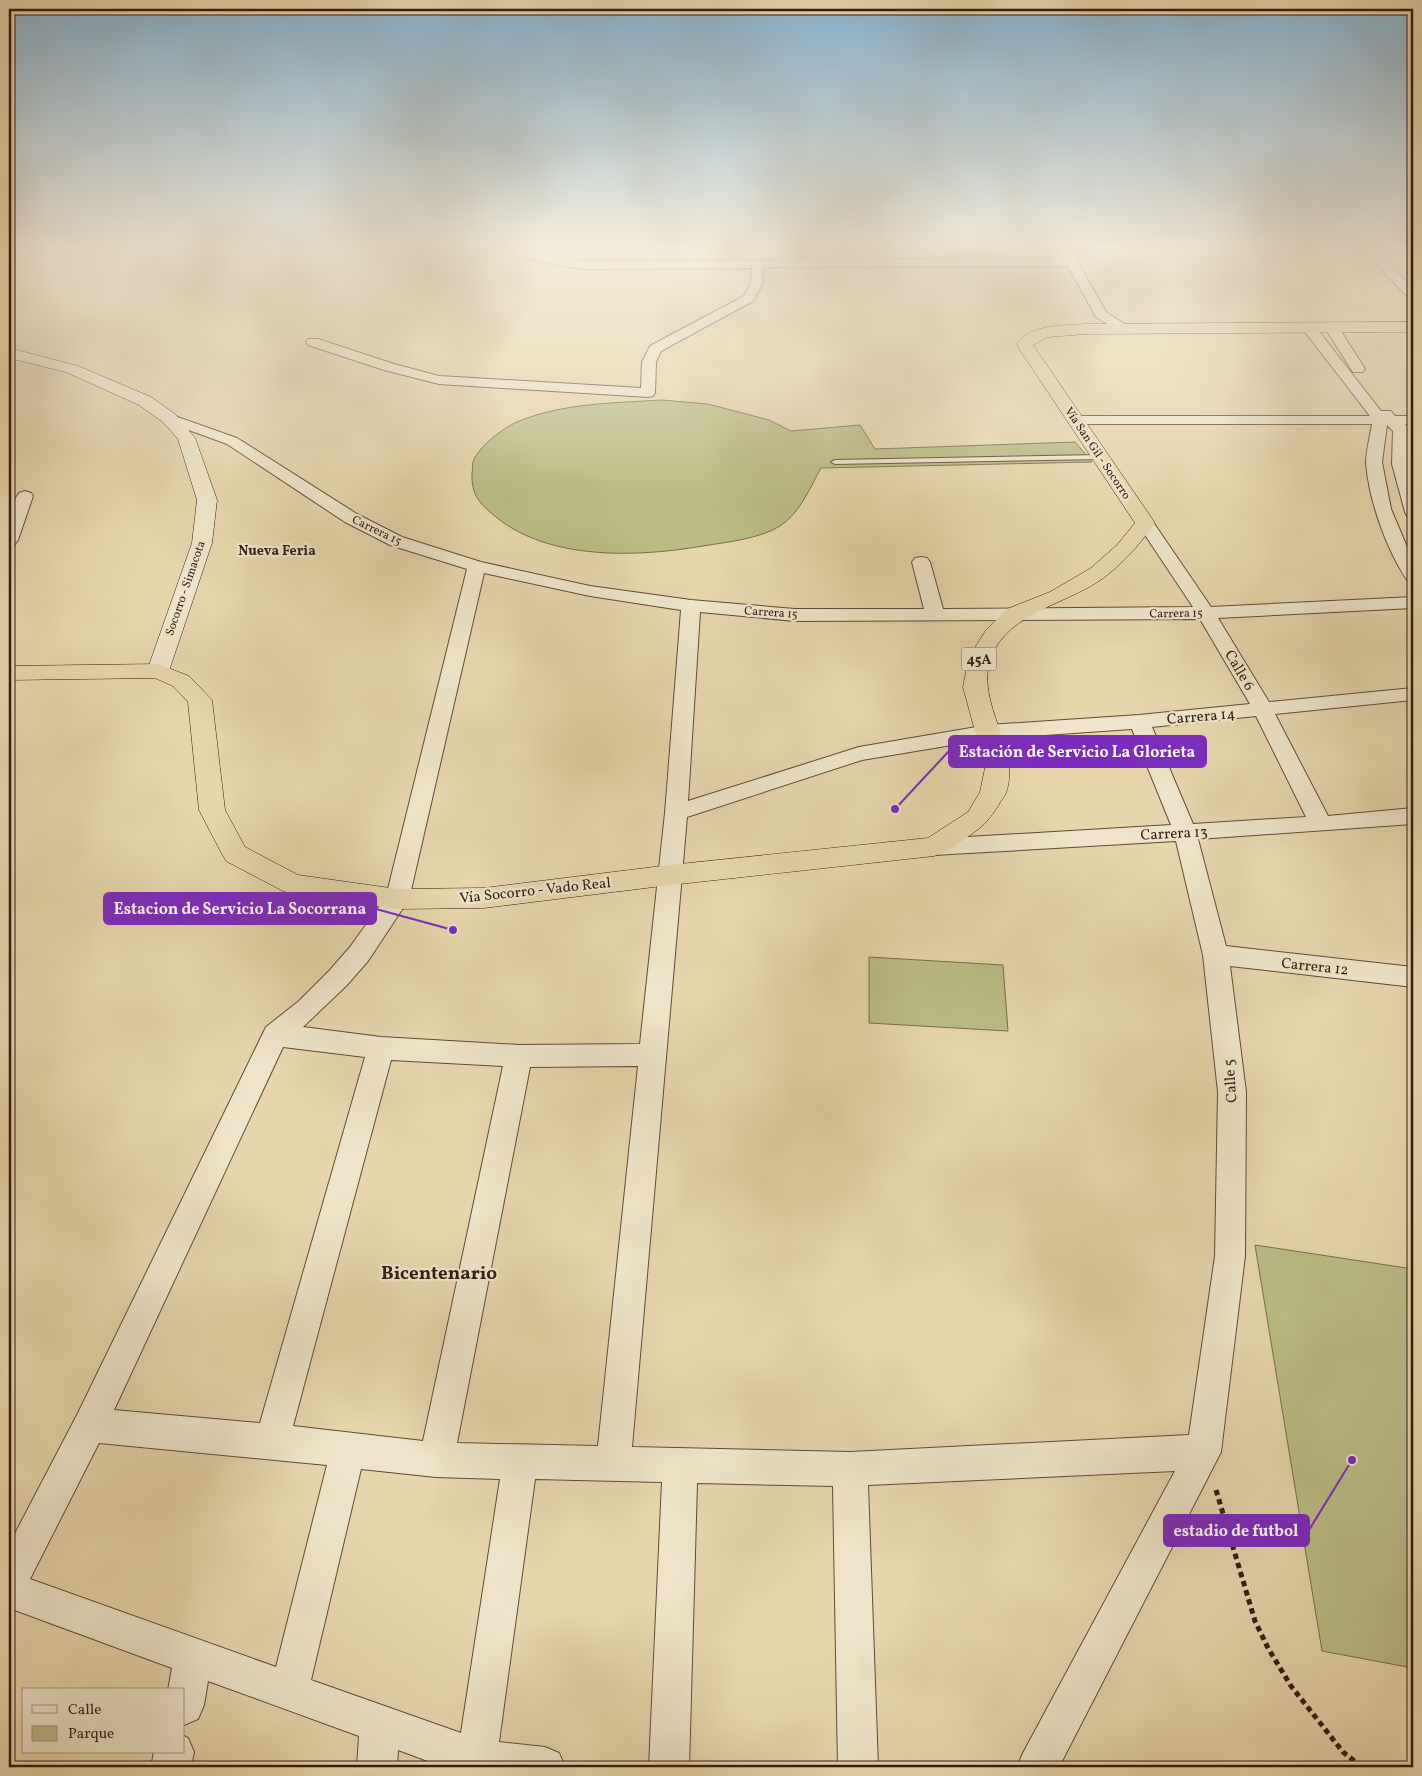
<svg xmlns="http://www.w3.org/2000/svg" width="1422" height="1776" viewBox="0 0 1422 1776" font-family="Vollkorn,serif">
<rect width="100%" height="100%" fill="#e7d5ac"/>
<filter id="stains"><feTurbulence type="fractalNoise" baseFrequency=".004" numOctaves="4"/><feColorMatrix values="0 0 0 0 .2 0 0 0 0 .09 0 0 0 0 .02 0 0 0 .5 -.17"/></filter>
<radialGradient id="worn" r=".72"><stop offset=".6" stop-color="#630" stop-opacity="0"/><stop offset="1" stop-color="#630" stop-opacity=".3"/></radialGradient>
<path fill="#bbbc86" stroke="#786c4c" d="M662 400 708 404 769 420 791 431 860 425 875 449 1075 442 1092 462 821 468C809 489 801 512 780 526 759 539 727 542 703 546 638 557 550 561 496 517 480 504 471 495 472 473 473 470 472 465 473 462 478 447 503 428 517 422 562 403 614 403 662 400Z
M869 957 1003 965 1008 1031 869 1023Z
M1255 1245 1413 1269V1668L1322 1651Z"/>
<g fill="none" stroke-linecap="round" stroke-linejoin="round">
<g stroke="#614a38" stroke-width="2">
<path id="lane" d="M1100 455H1103V459L835 464 831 462 835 460Z"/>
</g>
<g stroke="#614a38" stroke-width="2">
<path id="street" d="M478 245H500L585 261 1064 258 1056 245H1068L1106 312 1132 329 1130 332H1120L1096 317 1068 266 764 267 762 285 753 301 661 351 656 362 655 393 653 396 648 397 439 384 384 370 308 345 306 342 308 339H318L394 364 439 376 641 388 642 362 650 346 744 296 750 285 752 268 585 269 557 265 484 248Z
M1357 245 1413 246V252H1377L1413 288V299L1409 298Z
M1309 324 1314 325 1381 411H1391L1395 416H1413V424H1405L1413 432V445L1408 443V464L1413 483V517L1407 516 1405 512 1392 464 1393 431 1387 425 1382 462 1391 509 1413 561V581L1407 580C1386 549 1369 500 1366 463 1366 451 1370 437 1372 424H1076L1071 423 1069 420 1071 417 1076 416H1370L1302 328Z
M1332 324 1339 328 1365 369 1363 372H1353L1351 369 1325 328Z
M169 414 237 438 357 514 402 537 481 562 590 586 691 600 795 609H924L912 562 915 558 921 557 927 558 930 562 943 609 1193 607 1137 523 1139 519H1151L1211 607 1413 597V608L1218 618 1269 702 1413 688V700L1275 714 1328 816 1413 808V824L1198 839 1226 946 1413 967V987L1230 966 1246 1092 1245 1256 1221 1452 1059 1767H1017L1023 1753 1175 1471 868 1485 878 1767H838L833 1486 697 1483 689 1767H649L662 1482 535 1479 499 1742 545 1747 559 1753 565 1767H444L398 1750 397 1767H357L359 1736 208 1681 204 1705 198 1719 184 1725V1690H168L172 1668 9 1608V1545L78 1413 266 1027 299 1001 329 971 350 947 386 897 467 569 390 545 345 522 227 444 164 421 162 418 164 415ZM484 573 590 596 681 610 665 813 640 1044 519 1045 381 1037 303 1027 347 985 368 961 409 899ZM700 612 795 621 1200 619 1250 704 1139 715 988 725 859 747 688 801ZM1256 716 1306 817 1193 824 1152 727ZM1132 729 1171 825 934 839 926 841 923 847 926 853 934 855 1176 841 1203 955 1218 1092 1215 1256 1189 1435 850 1452 632 1447 687 817 862 760 988 739ZM283 1047 365 1057 260 1423 114 1410ZM391 1060 503 1066 423 1441 293 1426ZM638 1066 598 1446 457 1443 530 1067ZM99 1443 327 1465 276 1667 30 1579ZM361 1469 436 1477 500 1479 461 1733 311 1680Z
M25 491 31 493 33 496 18 540 15 544 9 545C9 527 8 508 19 493Z
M184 1736 188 1738 194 1752 191 1767H151L154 1752H184Z"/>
</g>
<g stroke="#341b12" stroke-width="1">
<path id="secondary" d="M9 348 78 366 151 397 175 414 195 438 217 500 212 543 169 671 166 676 158 678 150 676 147 671 192 543 197 500 178 439 163 422 139 405 66 372 9 358Z"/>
</g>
<g stroke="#341b12" stroke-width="1">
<path id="highway" d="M1413 322V332L1086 334 1048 337 1033 345 1155 523C1141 543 1125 561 1106 576 1070 604 1009 611 991 657 974 703 1022 749 1006 793 1004 797 1000 802 998 806 990 818 985 825 973 833 960 842 949 852 934 856L670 885 484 908 397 909 293 894 283 891 226 861 222 854 199 810 188 702 173 686 155 678 9 680V666L158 664 189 676 212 700 225 810 245 847 298 875 397 889 484 888 670 865 928 838 968 812 980 792 985 768 963 687 969 657 986 630 1007 609 1050 592 1091 568 1117 545 1135 523 1020 350 1017 344C1032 323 1064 326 1086 324Z"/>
</g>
<path stroke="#341b12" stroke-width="5" stroke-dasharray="5.5 4" stroke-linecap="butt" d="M1216 1490 1255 1621 1268 1648 1291 1686 1343 1752 1362 1767"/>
<use href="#lane" fill="#efe4c9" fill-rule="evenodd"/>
<use href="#street" fill="#efe4c9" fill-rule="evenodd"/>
<use href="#secondary" fill="#efe4c9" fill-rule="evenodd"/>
<use href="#highway" fill="#e7d5ac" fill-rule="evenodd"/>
</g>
<linearGradient id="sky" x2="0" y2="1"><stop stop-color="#89b5d3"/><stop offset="0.5" stop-color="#f4ecda"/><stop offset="1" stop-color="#f4ecda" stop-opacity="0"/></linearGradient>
<rect width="1422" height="494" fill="url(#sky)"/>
<g text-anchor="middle" stroke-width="4.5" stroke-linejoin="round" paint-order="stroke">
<g font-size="12" fill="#341b12" stroke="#efe4c9">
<text transform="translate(1098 453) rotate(56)" y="4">Vía San Gil - Socorro</text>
<text transform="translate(377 530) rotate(26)" y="4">Carrera 15</text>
<text transform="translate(185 588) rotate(-71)" y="4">Socorro - Simacota</text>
<text transform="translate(771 612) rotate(4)" y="4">Carrera 15</text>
<text transform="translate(1176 613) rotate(-1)" y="4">Carrera 15</text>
</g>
<g font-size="14" font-weight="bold" fill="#341b12" stroke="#efe4c9">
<text x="277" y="555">Nueva Feria</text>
</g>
<rect fill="#efe4c9" stroke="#6c5749" stroke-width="1" x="961.5" y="647.5" width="35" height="23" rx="4"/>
<g font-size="14" font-weight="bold" fill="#341b12">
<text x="979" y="664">45A</text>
</g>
<g font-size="15" fill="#341b12" stroke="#efe4c9">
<text transform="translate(1240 670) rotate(59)" y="5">Calle 6</text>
<text transform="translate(1201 716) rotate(-5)" y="5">Carrera 14</text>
<text transform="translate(1174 833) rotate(-3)" y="5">Carrera 13</text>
<text transform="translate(535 890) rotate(-6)" y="5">Vía Socorro - Vado Real</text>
<text transform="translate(1315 966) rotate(6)" y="5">Carrera 12</text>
<text transform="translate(1230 1081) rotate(-94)" y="5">Calle 5</text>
</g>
<g font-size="19" font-weight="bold" fill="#341b12" stroke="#efe4c9">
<text x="439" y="1279">Bicentenario</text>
</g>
</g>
<path fill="none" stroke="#7b2cbf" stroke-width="2" d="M895 809L949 751M453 930L376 909M1352 1460L1309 1530"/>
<g fill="#7b2cbf" stroke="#efe4c9" stroke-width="2">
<circle cx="895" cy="809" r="5"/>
<circle cx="453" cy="930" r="5"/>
<circle cx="1352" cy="1460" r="5"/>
</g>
<g fill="#7b2cbf" stroke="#7b2cbf" stroke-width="2">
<rect x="949" y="736" width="257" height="31" rx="5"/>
<rect x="104" y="893" width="272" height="31" rx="5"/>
<rect x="1164" y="1515" width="145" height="31" rx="5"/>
</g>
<g font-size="16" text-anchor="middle" font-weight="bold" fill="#fff">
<text x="1077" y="757">Estación de Servicio La Glorieta</text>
<text x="240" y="914">Estacion de Servicio La Socorrana</text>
<text x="1236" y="1536">estadio de futbol</text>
</g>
<rect width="1422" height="1776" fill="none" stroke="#e7d5ac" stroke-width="30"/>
<rect x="10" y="10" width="1402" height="1756" fill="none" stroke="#341b12" stroke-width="2.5"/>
<rect x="15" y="15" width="1392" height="1746" fill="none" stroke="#341b12"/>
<rect x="22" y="1688" width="162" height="65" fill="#efe4c9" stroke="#a49480"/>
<rect x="32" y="1705" width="25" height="8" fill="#efe4c9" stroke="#a49480"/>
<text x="68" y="1714" font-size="15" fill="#341b12">Calle</text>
<rect x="32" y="1726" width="25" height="15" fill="#bbbc86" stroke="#a49480"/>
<text x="68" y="1738" font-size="15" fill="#341b12">Parque</text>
<rect width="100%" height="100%" filter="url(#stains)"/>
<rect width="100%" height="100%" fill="url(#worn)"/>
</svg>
